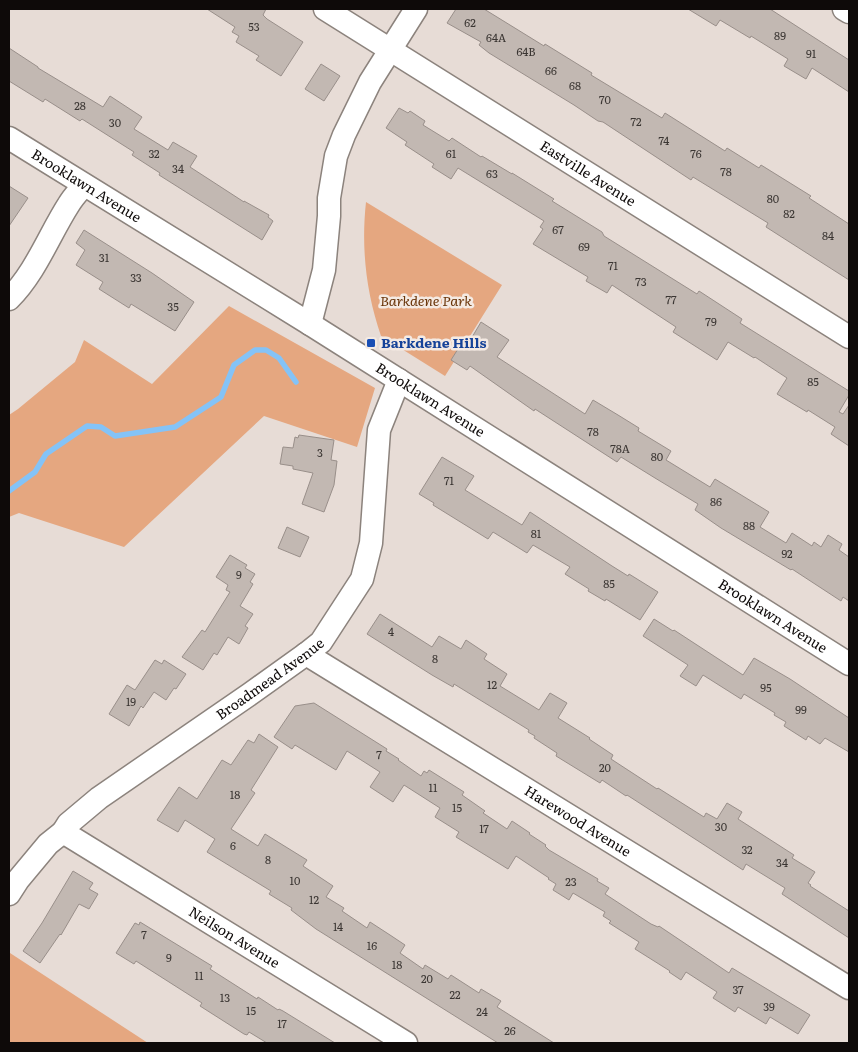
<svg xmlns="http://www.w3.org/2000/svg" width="858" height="1052" viewBox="0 0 858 1052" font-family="Literata,serif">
<rect width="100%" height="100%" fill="#e7dcd6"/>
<path fill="#e5a780" d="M366 202 502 285 445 376 381 336C366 292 361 248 366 202Z
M229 306 375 388 357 447 264 416 124 547 19 513 9 517V415L18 409 75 362 84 340 152 384Z
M10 953 148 1043H9Z"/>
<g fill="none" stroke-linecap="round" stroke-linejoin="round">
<path stroke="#84c3f7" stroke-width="5.5" d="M9 491 35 472 46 454 87 426 101 427 115 436 175 427 221 397 234 365 255 350H266L279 358 296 382"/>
</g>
<path fill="#c2b8b2" stroke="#998f8a" d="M207 9H266L263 15 267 19 303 42 281 76 256 60 259 56 236 42 239 36 232 32 235 27Z
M456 9H484L544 46 545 44 592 73 591 75 662 118 665 113 725 151 727 148 759 168 761 165 811 196 809 198 849 224V280L766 227 768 223 693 177 691 180 603 122 598 121 574 105 489 53 479 45 481 42 447 23Z
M688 9H770L849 60V92L812 68 806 79 784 66 788 59 751 36 750 38 720 20 716 26Z
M9 48 38 67V68L103 107 110 96 142 117 134 129 168 150 173 142 197 156 190 167 244 202V201L269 215 268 217 273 221 262 240 159 175 160 173 132 155 134 152 82 119 80 121 45 99 43 102 9 81Z
M321 64 340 76 324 101 305 89Z
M399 108 408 113 410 111 425 121 423 125 449 141 452 138 481 157 482 156 512 174V173L554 199 552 201 602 232 604 236 697 294 699 291 742 319 740 323 849 391V395L839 412 843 414 849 405V446L831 434 835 427 808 410 807 412 777 394 787 378 755 357 754 358 728 342 717 360 673 332 676 327 612 285 607 293 586 281 588 277 533 244 543 229 540 227 544 221 458 168 451 179 432 167 434 164 405 145 407 142 386 128Z
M9 186 28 198 9 226Z
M84 230 152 273 194 302 175 331 131 304 129 308 99 289 103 282 76 265 85 250 76 243Z
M481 322 509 340 497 357 585 414 593 400 618 415 639 428 638 431 671 451 666 460 710 487 715 479 769 512 760 527 786 543 792 533 812 546 814 542 821 547 828 535 842 544 839 550 849 557V601L843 597 841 601 792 569 791 570 721 528 695 510 698 504 655 478 621 457 617 462 535 409 534 411 470 366 467 370 451 360 463 341 468 344Z
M299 435 334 440 331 460 337 461 334 485 324 512 302 504 313 473 293 469V466L280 464 283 447 293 448 295 437 298 438Z
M442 457 474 476 465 490 522 525 530 512 612 566 628 576 629 574 658 592 640 620 606 599 605 601 588 591 589 589 565 574 570 567 533 545 527 553 493 532 488 539 433 505 434 503 419 494Z
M287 527 309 537 300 557 278 548Z
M230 555 247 565 245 568 255 574 250 582 253 584 240 606 253 614 245 626 248 628 239 644 228 637 217 655 214 653 203 670 182 657 202 630 205 632 230 592 226 590 228 585 216 577Z
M380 614 432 647 439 636 461 649 466 640 487 654 484 659 507 674 500 686 539 710 550 693 567 703 558 718 590 738 589 739 613 755 611 759 657 789 658 788 704 817 706 813 717 819 727 803 742 812 738 819 794 855 792 858 815 872 808 883 811 885 810 886 849 911V938L782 894 785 888 746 864 743 870 627 795 626 796 602 780 600 783 556 756 557 753 534 738 535 736 528 732 529 730 454 684 453 687 432 675 367 634Z
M654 619 673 631 674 630 743 675 754 658 790 679 849 718V752L825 738 820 744 808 736 806 740 784 726 786 722 774 715 775 713 744 694 741 699 703 675 696 686 680 676 688 665 643 636Z
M155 660 162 664 164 660 186 674 176 689 174 688 166 700 154 692 143 708 141 706 129 726 109 714 127 685 135 690Z
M314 703 387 749 386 751 399 759 398 760 421 776 424 771 427 773 429 770 464 792 462 795 485 811 483 813 507 829 512 821 530 833 529 834 546 845 545 846 549 850 598 879 597 881 609 888 605 894 651 924 658 927 659 926 729 973 732 968 810 1015 798 1034 770 1017 766 1024 738 1007 735 1012 713 998 717 992 686 972 681 980 669 972 670 971 635 949 639 942 609 923 611 921 603 916 605 912 573 893 569 900 553 890 556 884 548 879 549 878 516 856 508 869 456 837 459 832 435 817 440 808 404 785 393 802 370 787 380 772 347 751 336 770 295 745 292 749 274 737 295 706Z
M259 734 278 747 251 790 255 793 231 829 258 846 265 834 307 860 303 866 333 886 326 897 344 908 342 911 367 928 370 922 390 935 405 945 400 953 423 969 425 965 448 979 451 975 479 993 481 989 501 1001 497 1007 554 1043H498L316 929 291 910 292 908 269 894 271 891 207 852 215 839 185 820 178 832 157 820 179 787 197 799 222 760 231 765 248 740 254 743Z
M73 871 93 883 89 889 98 894 89 909 79 904 61 935 60 934 40 963 23 951 42 923Z
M140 922 212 966 210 969 257 999 258 997 278 1010 279 1009 283 1011 335 1043H267L249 1032 247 1035 244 1034 200 1006 202 1003 136 961 134 964 116 953 135 923 139 925Z"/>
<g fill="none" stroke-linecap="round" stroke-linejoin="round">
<g stroke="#8c837d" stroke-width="25">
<g id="minor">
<path id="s1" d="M325 9 849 337"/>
<path d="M844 9 849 12"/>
<path id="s2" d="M9 138 310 324 849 664"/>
<path d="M9 299C36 272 49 235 69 204 73 197 79 191 84 185"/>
<path d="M310 324 324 270 329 216V198L336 156 344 135 370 82 416 9"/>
<path id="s3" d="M306 654 849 988"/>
<path id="s4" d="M63 832 406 1043"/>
<path id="s5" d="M9 894 18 880 48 844 63 832 68 824 99 798 250 694 306 654 321 642 362 579 371 543 379 430 399 380"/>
</g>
</g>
<use href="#minor" stroke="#fff" stroke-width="22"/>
</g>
<rect fill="#1a4fb4" stroke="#f4eae3" stroke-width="2" x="366" y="338" width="10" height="10" rx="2.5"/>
<g text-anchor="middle" stroke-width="5" stroke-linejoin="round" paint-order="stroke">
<g font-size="11" fill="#3b3633">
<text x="470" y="27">62</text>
<text x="254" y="31">53</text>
<text x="780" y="40">89</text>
<text x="496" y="42">64A</text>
<text x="526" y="56">64B</text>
<text x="811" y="58">91</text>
<text x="551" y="75">66</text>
<text x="575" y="90">68</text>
<text x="605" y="104">70</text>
<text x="80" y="110">28</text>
<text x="636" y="126">72</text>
<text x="115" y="127">30</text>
<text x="664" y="145">74</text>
<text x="154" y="158">32</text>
<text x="451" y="158">61</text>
<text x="696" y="158">76</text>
<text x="178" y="173">34</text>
<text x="726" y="176">78</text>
<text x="492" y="178">63</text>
<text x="773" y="203">80</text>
<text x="789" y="218">82</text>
<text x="558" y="234">67</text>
<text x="828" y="240">84</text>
<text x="584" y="251">69</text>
<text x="104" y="262">31</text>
<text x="613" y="270">71</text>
<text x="136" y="282">33</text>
<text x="641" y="286">73</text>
<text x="671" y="304">77</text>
<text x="173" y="311">35</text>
<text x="711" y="326">79</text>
<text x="813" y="386">85</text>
<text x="593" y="436">78</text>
<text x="620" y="453">78A</text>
<text x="320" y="457">3</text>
<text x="657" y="461">80</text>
<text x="449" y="485">71</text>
<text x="716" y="506">86</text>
<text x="749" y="530">88</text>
<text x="536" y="538">81</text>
<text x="787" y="558">92</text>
<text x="239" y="579">9</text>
<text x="609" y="588">85</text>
<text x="391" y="636">4</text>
<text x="435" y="663">8</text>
<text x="492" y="689">12</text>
<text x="766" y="692">95</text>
<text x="131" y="706">19</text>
<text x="801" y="714">99</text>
<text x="379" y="759">7</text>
<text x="605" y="772">20</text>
<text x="433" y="792">11</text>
<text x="235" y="799">18</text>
<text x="457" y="812">15</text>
<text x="721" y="831">30</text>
<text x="484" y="833">17</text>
<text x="233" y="850">6</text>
<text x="747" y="854">32</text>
<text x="268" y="864">8</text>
<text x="782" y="867">34</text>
<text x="295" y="885">10</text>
<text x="571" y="886">23</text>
<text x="314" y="904">12</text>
<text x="338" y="931">14</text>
<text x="144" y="939">7</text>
<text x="372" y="950">16</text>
<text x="169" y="962">9</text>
<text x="397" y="969">18</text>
<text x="199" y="980">11</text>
<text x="427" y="983">20</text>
<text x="738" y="994">37</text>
<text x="455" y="999">22</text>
<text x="225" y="1002">13</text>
<text x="769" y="1011">39</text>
<text x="251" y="1015">15</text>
<text x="482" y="1016">24</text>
<text x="282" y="1028">17</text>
<text x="510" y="1035">26</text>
</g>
<g font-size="14" fill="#0e0a09" stroke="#f4eae3">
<text dy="5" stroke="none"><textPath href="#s1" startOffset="310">Eastville Avenue</textPath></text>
<text dy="5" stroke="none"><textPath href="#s2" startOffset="91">Brooklawn Avenue</textPath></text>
<text dy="5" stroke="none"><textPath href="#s2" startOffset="496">Brooklawn Avenue</textPath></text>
<text dy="5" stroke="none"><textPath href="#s2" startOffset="901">Brooklawn Avenue</textPath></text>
<text dy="5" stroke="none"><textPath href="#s5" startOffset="341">Broadmead Avenue</textPath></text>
<text dy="5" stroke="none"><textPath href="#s3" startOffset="319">Harewood Avenue</textPath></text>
<text dy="5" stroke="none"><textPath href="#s4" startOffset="201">Neilson Avenue</textPath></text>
</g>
<g font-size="14" font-style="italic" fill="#693408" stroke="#f4eae3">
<text x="426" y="306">Barkdene Park</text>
</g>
<g font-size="14" font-weight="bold" fill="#164399" stroke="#f4eae3" text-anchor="start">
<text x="381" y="348">Barkdene Hills</text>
</g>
</g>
<rect width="858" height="1052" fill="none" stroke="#0e0a09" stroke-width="20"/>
</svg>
